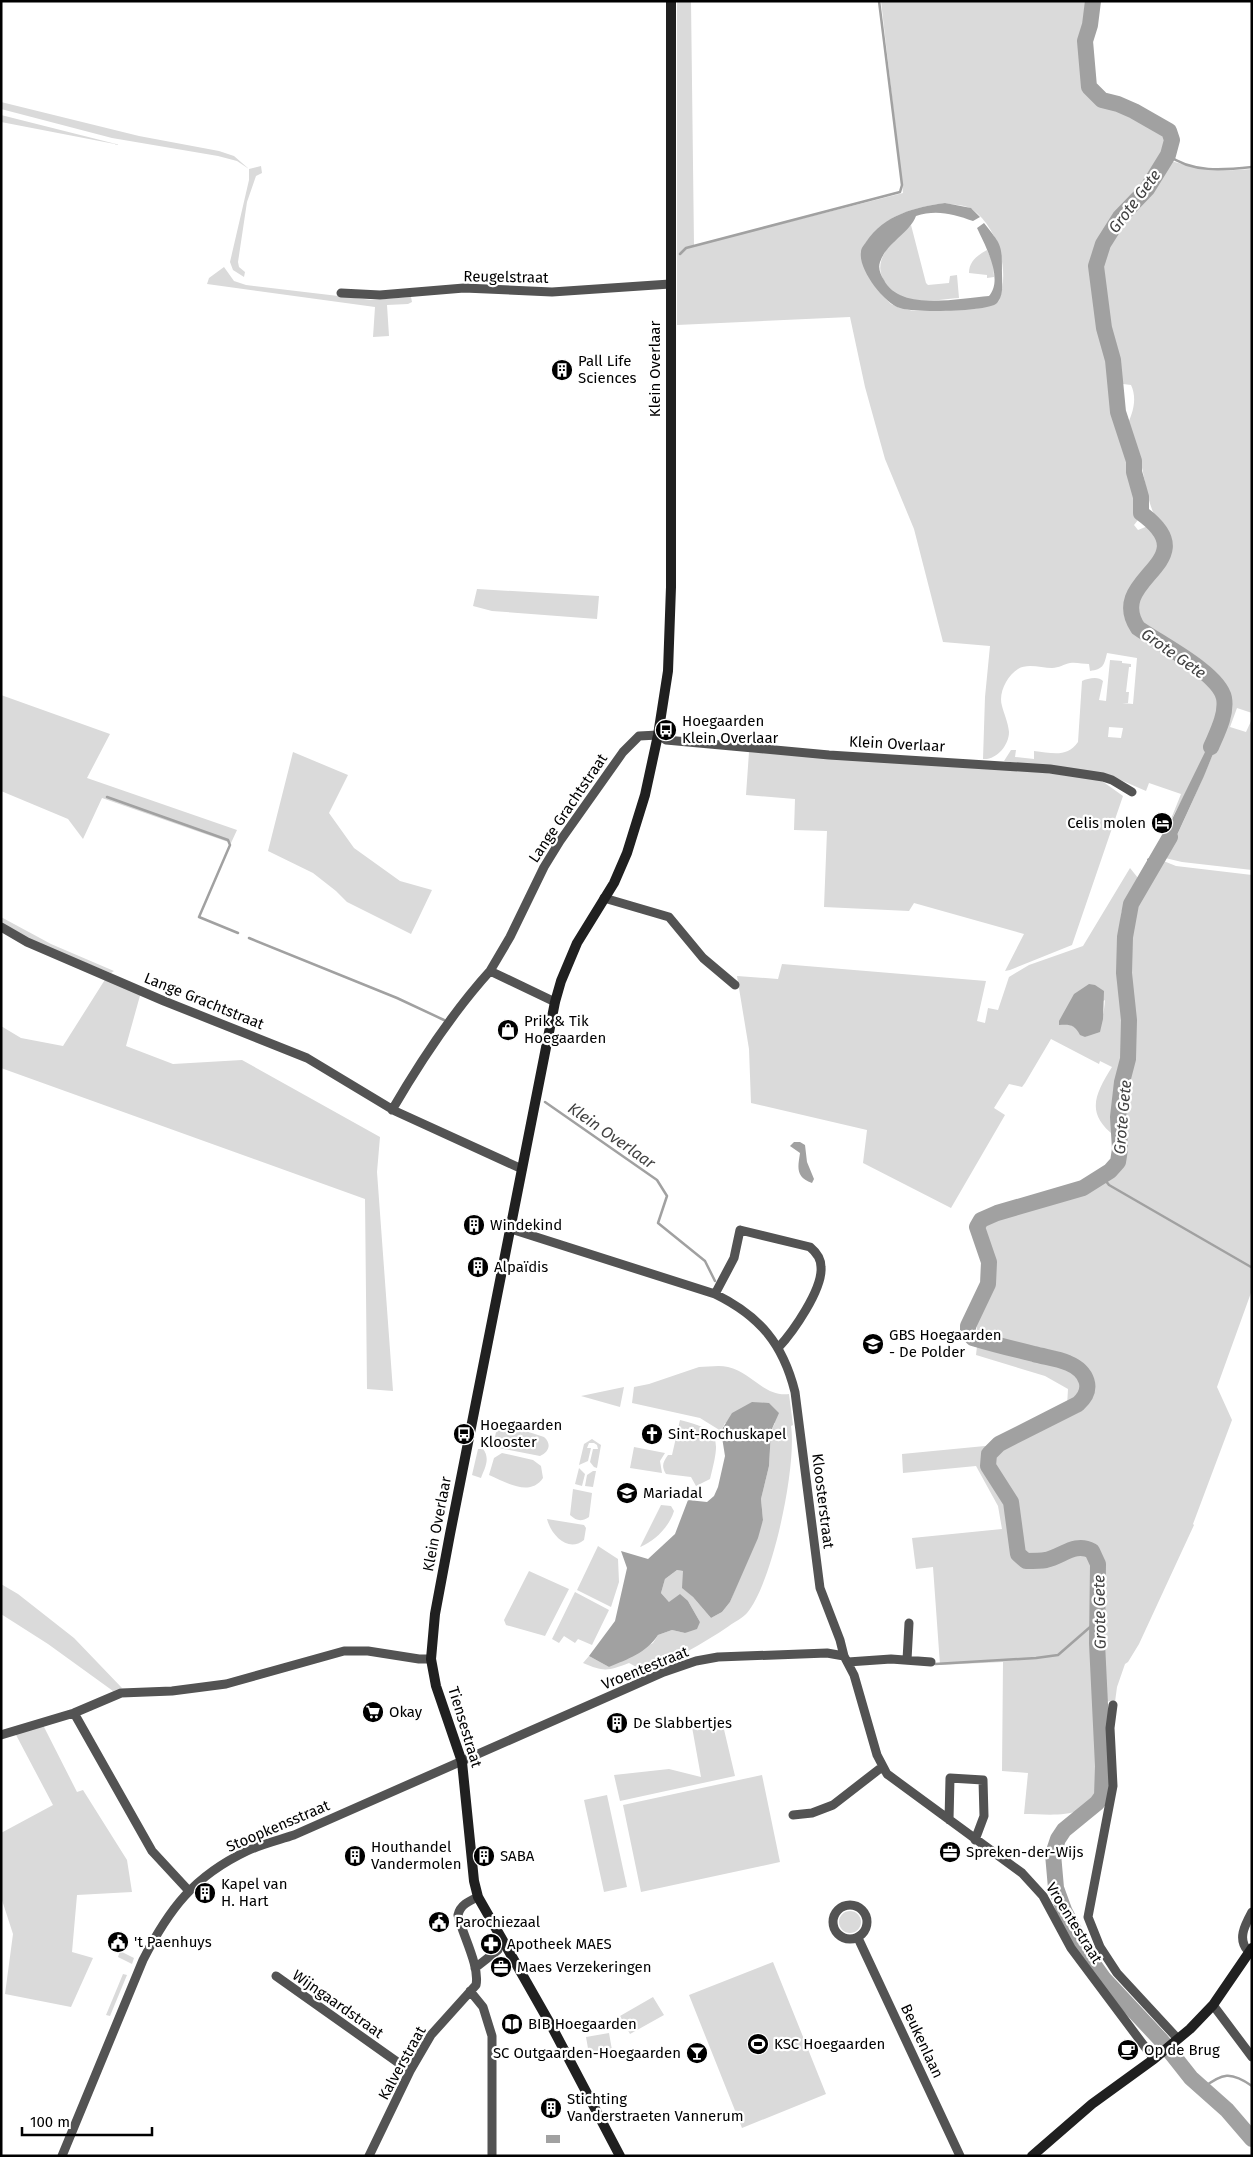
<svg xmlns="http://www.w3.org/2000/svg" width="1253" height="2157" viewBox="0 0 1253 2157" font-family="'Fira Sans',sans-serif">
<rect width="100%" height="100%" fill="#fff"/>
<path fill="#dadada" fill-rule="evenodd" d="M677 1H691L694 246 903 193 881 1H1090L1080 42 1081 57 1088 90 1099 103 1127 112 1162 131 1166 135 1167 143 1176 146V151L1171 161C1197 169 1224 172 1252 169V713L1237 708 1230 727 1246 732 1252 719V870L1182 862 1161 857 1167 847 1172 846C1188 812 1203 778 1217 744 1222 732 1230 716 1229 703 1227 689 1214 674 1203 665L1138 625C1119 588 1165 581 1170 554 1172 539 1159 525 1153 512 1146 495 1145 477 1140 460 1137 449 1131 438 1126 428 1132 415 1138 400 1131 385L1123 384 1105 304 1096 305 1102 339 1110 366 1114 419 1130 459V473L1136 492 1138 520 1134 525 1138 530 1148 526 1151 527 1159 544 1160 555C1150 569 1133 580 1128 597 1110 646 1210 657 1220 700 1225 726 1179 803 1167 829L1181 794 1149 783 1146 791 1116 778 1004 761 1011 750H1016L1015 757 1034 759V751C1052 753 1067 758 1078 742L1082 681C1088 678 1099 676 1103 681L1099 700 1106 701 1110 660 1122 661V663L1131 664V667H1129L1126 692H1129L1128 703H1122L1133 704 1137 658 1107 653C1104 666 1103 669 1090 671L1089 664C1083 664 1076 662 1070 663 1064 664 1059 668 1052 668 1042 668 1027 663 1018 669 1007 676 998 693 1002 706 1004 714 1008 722 1009 732 1009 745 997 760 983 759L985 697 990 646 943 642 914 529 885 459 865 387 850 317 677 325ZM945 203C953 205 966 205 972 209 999 229 1010 271 999 301L975 309 914 311 900 308 891 304 881 294 863 247C883 216 910 208 945 203ZM1109 727 1123 728 1121 738 1108 737Z
M1 102 139 136 219 151 234 156 249 169 261 166 262 173 256 176 247 202 238 262 239 267 245 272 244 277 233 270 230 262 249 180V169L237 161 218 156 112 138 1 109Z
M1 115 120 145 1 122Z
M911 225 926 283 928 285 949 283 950 276 957 275 959 298C943 299 921 304 905 299 898 296 892 292 887 285 868 262 893 240 911 225Z
M987 250 993 263 994 277 987 278V275L969 273C969 261 978 255 987 250Z
M224 267 234 281 246 285 372 300 411 297 412 302 408 304 387 305 389 336 373 337 375 307 207 284 209 278Z
M477 589 599 596 597 619 492 611 473 606Z
M1 695 110 734 87 778 237 830 231 843 102 798 83 839 68 819 1 791Z
M293 752 348 775 329 813 354 848 400 881 432 890 411 934 347 902 336 891 313 873 268 851Z
M749 752 967 766 1068 775 1102 781 1123 796 1072 945 1010 970 1005 971 1024 934 914 903 909 911 824 907 827 831 794 830 795 799 746 795Z
M1161 860 1176 866 1252 875V1290L1217 1387 1232 1420 1193 1524 1194 1525 1139 1644 1128 1662 1125 1664 1117 1687 1115 1702 1104 1701 1099 1648 1102 1571 1096 1551 1089 1544 1083 1543C1067 1547 1027 1570 1019 1549L1014 1501 995 1470 993 1462 1000 1448 1007 1443 1079 1412C1100 1393 1093 1373 1071 1360L979 1336 976 1326 994 1283 993 1263 983 1225 1078 1195 1107 1180 1121 1165 1125 1127 1122 1100 1129 1074 1134 1045 1128 977 1129 929 1138 900 1160 865Z
M1130 868 1138 878 1121 913 1118 977 1124 1053 1113 1092 1115 1136C1085 1114 1095 1094 1112 1067L1100 1061 1099 1064 1051 1039 1025 1083 1022 1087 1009 1084 994 1108 1005 1115 951 1208 863 1163 867 1130 751 1103 749 1049 737 976 778 979 782 964 986 981 977 1021 985 1023 988 1008 998 1010 1009 977 1029 965 1083 946ZM1105 1000C1104 1015 1101 1031 1085 1037L1077 1028 1069 1024Z
M1 917 51 944 114 971 111 973 42 945 1 924Z
M106 978 141 992 126 1046 173 1064 242 1060 380 1137 377 1172 393 1391 367 1389 365 1199 1 1068V1026L21 1038 63 1046Z
M977 1346 1059 1366 1072 1372 1082 1380C1084 1393 1077 1398 1067 1406L1068 1389 1045 1376 976 1355Z
M699 1367C708 1367 719 1365 728 1367 751 1372 764 1397 789 1394L793 1425 791 1426C797 1465 773 1582 747 1613 743 1618 734 1622 729 1626 701 1645 675 1659 644 1671L629 1663C608 1671 604 1672 583 1663L589 1656 609 1667 653 1643 658 1635 672 1630 685 1633 700 1622 688 1601 669 1602 661 1593 665 1579 677 1570 683 1571V1588L693 1597 711 1618 722 1612 730 1602 763 1520 761 1499 769 1466 771 1431 775 1423H725L721 1431 700 1418 632 1403 634 1387 649 1384Z
M624 1387 620 1407 581 1396Z
M680 1420C722 1430 720 1439 710 1479L696 1486 691 1477 666 1474C661 1466 663 1462 668 1455H672Z
M498 1422 544 1437C552 1444 549 1452 540 1456L493 1447Z
M592 1439 601 1445 597 1468 594 1467 590 1462 593 1449H598L597 1445 594 1443H589L587 1448H591L588 1461 579 1465 584 1444Z
M985 1446 989 1447 983 1466 1005 1498 1013 1555 1021 1565C1050 1567 1057 1557 1082 1550L1087 1553 1091 1561 1099 1789C1087 1821 1051 1814 1024 1814L1028 1773 1002 1771 1003 1662 940 1665 933 1567 916 1569 912 1538 1002 1529 998 1506 976 1466 903 1473 902 1454Z
M634 1447 665 1453 660 1461 662 1473 630 1468Z
M478 1449H483C491 1459 484 1469 481 1478L472 1475Z
M502 1453 533 1460 541 1466 543 1478C530 1497 507 1483 489 1475L494 1458Z
M579 1468 585 1474 582 1486 575 1484Z
M593 1471H596L593 1487 585 1486 587 1475Z
M573 1489 592 1493 589 1517C581 1522 577 1521 570 1515Z
M661 1505 671 1506 674 1511C669 1527 655 1541 640 1547Z
M547 1519 584 1525 586 1528 584 1540C568 1553 551 1535 547 1519Z
M598 1546 618 1559 619 1582 611 1607 577 1590Z
M529 1571 569 1589 545 1636 506 1625 504 1620Z
M1 1584 18 1594 74 1638 122 1688 113 1691 48 1644 1 1614Z
M575 1592 609 1610 592 1645 578 1639 575 1643 564 1636 559 1643 552 1639Z
M722 1721 735 1776 620 1801 614 1775 669 1769 701 1777 692 1727Z
M43 1725 77 1792 83 1790 127 1860 132 1892 77 1895 72 1952 93 1958 71 2007 5 1994 13 1934 1 1897V1833L53 1805 15 1733Z
M762 1775 780 1862 641 1892 623 1805Z
M607 1795 627 1887 604 1892 584 1800Z
M839 1922a11 11 0 1 1 22 0a11 11 0 1 1-22 0Z
M120 1951 134 1958 132 1964 118 1957Z
M773 1962 826 2094 742 2128 689 1995Z
M123 1974 127 1975 110 2016 106 2015Z
M653 1997 664 2015 630 2034 620 2016Z
M609 2033 612 2050 589 2054 586 2037Z"/>
<path fill="#a1a1a1" d="M945 203 971 208 980 217 973 221C954 214 936 209 916 216 909 234 887 242 880 262 878 268 880 274 884 280 900 312 959 298 989 296 1004 279 985 245 977 228L984 223C1002 246 1002 244 1002 274 1002 283 1004 295 997 303 989 312 912 313 900 308 884 303 858 269 861 252 861 248 864 245 866 242 884 215 915 207 945 203Z
M1215 727H1224L1204 776 1172 846 1166 847 1161 857 1155 854 1206 750Z
M1154 857 1161 860 1160 865 1138 900 1129 893 1148 863 1147 859 1149 858 1152 860Z
M1089 984 1095 985 1104 991 1103 1019 1100 1032 1085 1037 1080 1035C1075 1025 1070 1024 1059 1025V1021L1074 994Z
M794 1142H800L805 1145 807 1162 814 1179 812 1183C795 1177 798 1167 800 1153L790 1146Z
M752 1402 769 1403 779 1413 771 1431 769 1466 761 1499 763 1520 758 1538 730 1602 722 1612 711 1618 693 1597 682 1588 683 1571 677 1570 665 1579 661 1593 669 1602 680 1594 688 1601 700 1622 697 1629 685 1633 672 1630 658 1635C646 1653 628 1659 609 1667L589 1656 615 1621 627 1568 621 1551 648 1559 675 1534 688 1500 707 1502 714 1496 718 1487 725 1456 721 1431 732 1413Z
M546 2135H560V2143H546Z"/>
<g fill="none" stroke-linecap="round" stroke-linejoin="round">
<path stroke="#a1a1a1" stroke-width="2.5" d="M1168 155C1191 173 1224 170 1252 167
M680 254 686 248 900 192 902 185 879 1
M107 797 228 840 230 845 199 917 238 933
M249 938 397 998 444 1020
M545 1102 657 1180 667 1196 658 1223 705 1261 715 1281
M1102 1176 1109 1185 1251 1267
M935 1664 1036 1658 1058 1655 1097 1621
M1203 2088C1222 2073 1231 2071 1252 2086"/>
<path stroke="#a1a1a1" stroke-width="16" d="M1093 1 1090 25 1085 41 1089 87 1102 100 1118 104 1134 111 1169 131 1172 140 1168 155 1147 189 1120 217 1103 244 1096 266 1104 328 1113 360 1118 412 1134 461V472L1141 497V513C1210 563 1104 577 1138 628 1159 643 1219 673 1224 698 1227 714 1217 733 1211 747
M1170 837 1131 904 1125 937 1124 973 1129 1020 1128 1059 1122 1082 1118 1117 1120 1149 1118 1162 1110 1171 1083 1188 997 1213 981 1220 977 1227 989 1262 988 1284 968 1326V1333L973 1338C993 1344 1013 1349 1034 1354 1044 1357 1057 1358 1068 1363 1087 1371 1095 1389 1078 1404L999 1444 989 1454 988 1466 1011 1502 1018 1554 1026 1561C1033 1561 1040 1561 1046 1560 1063 1556 1075 1542 1092 1551L1098 1564 1097 1643 1103 1766 1102 1796 1097 1803 1064 1830 1058 1839 1053 1854 1056 1888 1064 1910 1074 1930 1087 1955 1104 1979 1161 2040 1191 2078 1227 2110 1252 2139"/>
<path stroke="#535353" stroke-width="9" d="M341 293 380 295 464 288 552 292 670 284
M604 898 669 917 703 958 735 985
M1 927 27 942 164 1001 307 1058 395 1111 522 1169
M490 971 510 937 544 867 560 841 623 752 639 736 658 735 666 740 829 755 1050 769 1103 777 1112 780 1132 792
M392 1110C420 1062 452 1013 490 971L555 1002
M511 1229 715 1294C760 1316 783 1344 795 1392L820 1588 840 1640 844 1656 854 1675 877 1755 887 1774 1022 1873 1043 1896 1071 1948 1154 2059
M715 1294 734 1258 740 1230 810 1247C816 1252 821 1259 821 1267 823 1289 793 1332 778 1348
M907 1660 909 1623
M848 1662 891 1659 931 1662
M1113 1705 1110 1728 1113 1786 1088 1917 1100 1947 1117 1973 1178 2039
M74 1713 152 1851 189 1891
M1 1735 74 1713 121 1693 172 1691 226 1684 344 1651H368L419 1659H431
M793 1815 812 1813 833 1805 882 1767
M949 1820 950 1778 983 1780 984 1816 975 1840
M833 1922a17 17 0 1 1 34 0a17 17 0 1 1-34 0Z
M858 1938 960 2156
M1248 1951C1237 1939 1245 1925 1252 1912
M475 1968 498 1950
M276 1976 410 2071
M470 1991 483 2007 492 2036V2156
M1213 2005 1252 2057
M62 2156 143 1960C169 1909 194 1876 247 1851 262 1844 279 1840 294 1835L664 1672 696 1661 718 1657 827 1653 844 1656
M369 2156 410 2071 431 2035 476 1985C480 1966 462 1934 458 1915 460 1905 469 1901 478 1897"/>
<path stroke="#202020" stroke-width="10" d="M620 2156 552 2027 478 1897 474 1881 462 1762 436 1686 431 1659 435 1614 450 1534 555 1002 561 981 577 943 614 883 627 853 645 795 658 735 668 671 671 587V1
M1032 2156 1092 2104 1154 2059 1190 2029 1213 2005 1252 1948"/>
</g>
<defs>
<g id="building-disc" transform="scale(1.125)"><circle r="9.5" fill="#000" stroke="#fff"/><path d="M-4-6H4V6H1V3H-1V6H-4ZM-2.5-4.3h1.7v1.8h-1.7ZM.8-4.3h1.7v1.8H.8ZM-2.5-1h1.7V.8h-1.7ZM.8-1h1.7V.8H.8Z" fill="#fff"/></g>
<g id="bus-disc" transform="scale(1.125)"><circle r="9.5" fill="#000" stroke="#fff"/><path d="M-5-6H5V4H4V6H2V4H-2V6H-4V4H-5ZM-3.5-4V0h7V-4ZM-3.5 1.2v1.5H-2V1.2ZM2 1.2v1.5H3.5V1.2Z" fill="#fff"/></g>
<g id="hotel-disc" transform="scale(1.125)"><circle r="9.5" fill="#000" stroke="#fff"/><path d="M-6-4.5h1.5V1H6V5H4.5V3h-9V5H-6ZM-4 0a1.8 1.8 0 1 1 3.6 0ZM.5 0V-2.5h3Q6-2.5 6 0Z" fill="#fff"/></g>
<g id="shop-disc" transform="scale(1.125)"><circle r="9.5" fill="#000" stroke="#fff"/><path d="M-5-2.5h2.3a2.7 3.5 0 0 1 5.4 0H5L5.5 6h-11ZM-1.5-2.5h3a1.5 2.3 0 0 0-3 0Z" fill="#fff"/></g>
<g id="school-disc" transform="scale(1.125)"><circle r="9.5" fill="#000" stroke="#fff"/><path d="M0-5L7-2L0 1L-7-2ZM-4 1L0 2.5L4 1V4Q0 6-4 4Z" fill="#fff"/></g>
<g id="church-disc" transform="scale(1.125)"><circle r="9.5" fill="#000" stroke="#fff"/><path d="M-1.2-6h2.4v3.5h3.3v2.4h-3.3V6h-2.4V-.1h-3.3v-2.4h3.3Z" fill="#fff"/></g>
<g id="supermarket-disc" transform="scale(1.125)"><circle r="9.5" fill="#000" stroke="#fff"/><path d="M-6-5.5h2.5l.6 2H6L4.5 2H-2.5L-4.4-4H-6ZM-1.5 3.2a1.3 1.3 0 1 0 .1 0ZM3 3.2a1.3 1.3 0 1 0 .1 0Z" fill="#fff"/></g>
<g id="office-disc" transform="scale(1.125)"><circle r="9.5" fill="#000" stroke="#fff"/><path d="M-6-3h4V-5.5h4V-3h4V5H-6ZM-1-4.5V-3h2v-1.5ZM-6 0V1H6V0Z" fill="#fff"/></g>
<g id="civic-disc" transform="scale(1.125)"><circle r="9.5" fill="#000" stroke="#fff"/><path d="M-.6-6.5H3V-4.5H.6V-3L4-1V1h2V6H-6V1h2V-1L-.6-3ZM-1.2 2.5V6h2.4V2.5Z" fill="#fff"/></g>
<g id="pharmacy-disc" transform="scale(1.125)"><circle r="9.5" fill="#000" stroke="#fff"/><path d="M-2-6h4v4h4v4h-4v4h-4v-4h-4v-4h4Z" fill="#fff"/></g>
<g id="library-disc" transform="scale(1.125)"><circle r="9.5" fill="#000" stroke="#fff"/><path d="M-6-4Q-3-5.5-.7-3.5V5Q-3 3-6 4ZM6-4Q3-5.5 .7-3.5V5Q3 3 6 4Z" fill="#fff"/></g>
<g id="stadium-disc" transform="scale(1.125)"><circle r="9.5" fill="#000" stroke="#fff"/><path d="M0-5a6.5 5 0 1 0 0 10a6.5 5 0 1 0 0-10ZM-3.5-1.8h7v3.6h-7Z" fill="#fff"/></g>
<g id="cafe-disc" transform="scale(1.125)"><circle r="9.5" fill="#000" stroke="#fff"/><path d="M-5.5-4.5H6V0H3Q3 3.5 0 3.5H-2.5Q-5.5 3.5-5.5 0ZM3-3.2v2h1.7v-2ZM-6 4.5H4V6H-6Z" fill="#fff"/></g>
<g id="bar-disc" transform="scale(1.125)"><circle r="9.5" fill="#000" stroke="#fff"/><path d="M-6-5H6L.8 .8V4.5H3.5V6h-7V4.5H-.8V.8Z" fill="#fff"/></g>
</defs>
<g fill-rule="evenodd">
<use href="#building-disc" x="562" y="370"/>
<use href="#bus-disc" x="666" y="730"/>
<use href="#hotel-disc" x="1162" y="823"/>
<use href="#shop-disc" x="508" y="1030"/>
<use href="#building-disc" x="474" y="1225"/>
<use href="#building-disc" x="478" y="1267"/>
<use href="#school-disc" x="873" y="1344"/>
<use href="#bus-disc" x="464" y="1434"/>
<use href="#church-disc" x="652" y="1434"/>
<use href="#school-disc" x="627" y="1493"/>
<use href="#supermarket-disc" x="373" y="1712"/>
<use href="#building-disc" x="617" y="1723"/>
<use href="#office-disc" x="950" y="1852"/>
<use href="#building-disc" x="355" y="1856"/>
<use href="#building-disc" x="484" y="1856"/>
<use href="#building-disc" x="205" y="1893"/>
<use href="#civic-disc" x="439" y="1922"/>
<use href="#civic-disc" x="118" y="1942"/>
<use href="#pharmacy-disc" x="491" y="1944"/>
<use href="#office-disc" x="501" y="1967"/>
<use href="#library-disc" x="512" y="2024"/>
<use href="#stadium-disc" x="758" y="2044"/>
<use href="#cafe-disc" x="1128" y="2050"/>
<use href="#bar-disc" x="697" y="2053"/>
<use href="#building-disc" x="551" y="2108"/>
</g>
<g text-anchor="middle" stroke-width="4.5" stroke-linejoin="round" paint-order="stroke">
<g font-size="15" fill="#000" stroke="#fff">
<text transform="translate(506 277) rotate(1)" y="5">Reugelstraat</text>
<text transform="translate(655 369) rotate(-90)" y="5">Klein Overlaar</text>
<text transform="translate(897 744) rotate(3)" y="5">Klein Overlaar</text>
<text transform="translate(568 808) rotate(-56)" y="5">Lange Grachtstraat</text>
<text transform="translate(204 1001) rotate(22)" y="5">Lange Grachtstraat</text>
<text transform="translate(823 1501) rotate(83)" y="5">Kloosterstraat</text>
<text transform="translate(437 1524) rotate(-79)" y="5">Klein Overlaar</text>
<text transform="translate(645 1668) rotate(-22)" y="5">Vroentestraat</text>
<text transform="translate(465 1727) rotate(73)" y="5">Tiensestraat</text>
<text transform="translate(278 1826) rotate(-23)" y="5">Stoopkensstraat</text>
<text transform="translate(1074 1923) rotate(58)" y="5">Vroentestraat</text>
<text transform="translate(338 2004) rotate(35)" y="5">Wijngaardstraat</text>
<text transform="translate(922 2041) rotate(65)" y="5">Beukenlaan</text>
<text transform="translate(402 2063) rotate(-61)" y="5">Kalverstraat</text>
</g>
<g font-size="15" fill="#000" stroke="#fff" text-anchor="start">
<text x="578" y="366">Pall Life<tspan x="578" dy="17">Sciences</tspan></text>
<text x="682" y="726">Hoegaarden<tspan x="682" dy="17">Klein Overlaar</tspan></text>
<text x="1146" y="828" text-anchor="end">Celis molen</text>
<text x="524" y="1026">Prik &amp; Tik<tspan x="524" dy="17">Hoegaarden</tspan></text>
<text x="490" y="1230">Windekind</text>
<text x="494" y="1272">Alpaïdis</text>
<text x="889" y="1340">GBS Hoegaarden<tspan x="889" dy="17">- De Polder</tspan></text>
<text x="480" y="1430">Hoegaarden<tspan x="480" dy="17">Klooster</tspan></text>
<text x="668" y="1439">Sint-Rochuskapel</text>
<text x="643" y="1498">Mariadal</text>
<text x="389" y="1717">Okay</text>
<text x="633" y="1728">De Slabbertjes</text>
<text x="371" y="1852">Houthandel<tspan x="371" dy="17">Vandermolen</tspan></text>
<text x="966" y="1857">Spreken-der-Wijs</text>
<text x="500" y="1861">SABA</text>
<text x="221" y="1889">Kapel van<tspan x="221" dy="17">H. Hart</tspan></text>
<text x="455" y="1927">Parochiezaal</text>
<text x="134" y="1947">'t Paenhuys</text>
<text x="507" y="1949">Apotheek MAES</text>
<text x="517" y="1972">Maes Verzekeringen</text>
<text x="528" y="2029">BIB Hoegaarden</text>
<text x="774" y="2049">KSC Hoegaarden</text>
<text x="1144" y="2055">Op de Brug</text>
<text x="681" y="2058" text-anchor="end">SC Outgaarden-Hoegaarden</text>
<text x="567" y="2104">Stichting<tspan x="567" dy="17">Vanderstraeten Vannerum</tspan></text>
</g>
<g font-size="16" font-style="italic" fill="#424242" stroke="#fff">
<text transform="translate(1134 201) rotate(-53)" y="6">Grote Gete</text>
<text transform="translate(1174 653) rotate(35)" y="6">Grote Gete</text>
<text transform="translate(1122 1117) rotate(-85)" y="6">Grote Gete</text>
<text transform="translate(612 1135) rotate(35)" y="6">Klein Overlaar</text>
<text transform="translate(1099 1612) rotate(-91)" y="6">Grote Gete</text>
</g>
</g>
<rect width="1253" height="2157" fill="none" stroke="#000000" stroke-width="5"/>
<path d="M22 2127v8h130v-8" fill="none" stroke="#000000" stroke-width="2.5"/>
<text x="30" y="2127" font-size="15" fill="#000000" stroke="#ffffff" stroke-width="4" paint-order="stroke">100 m</text>
</svg>
